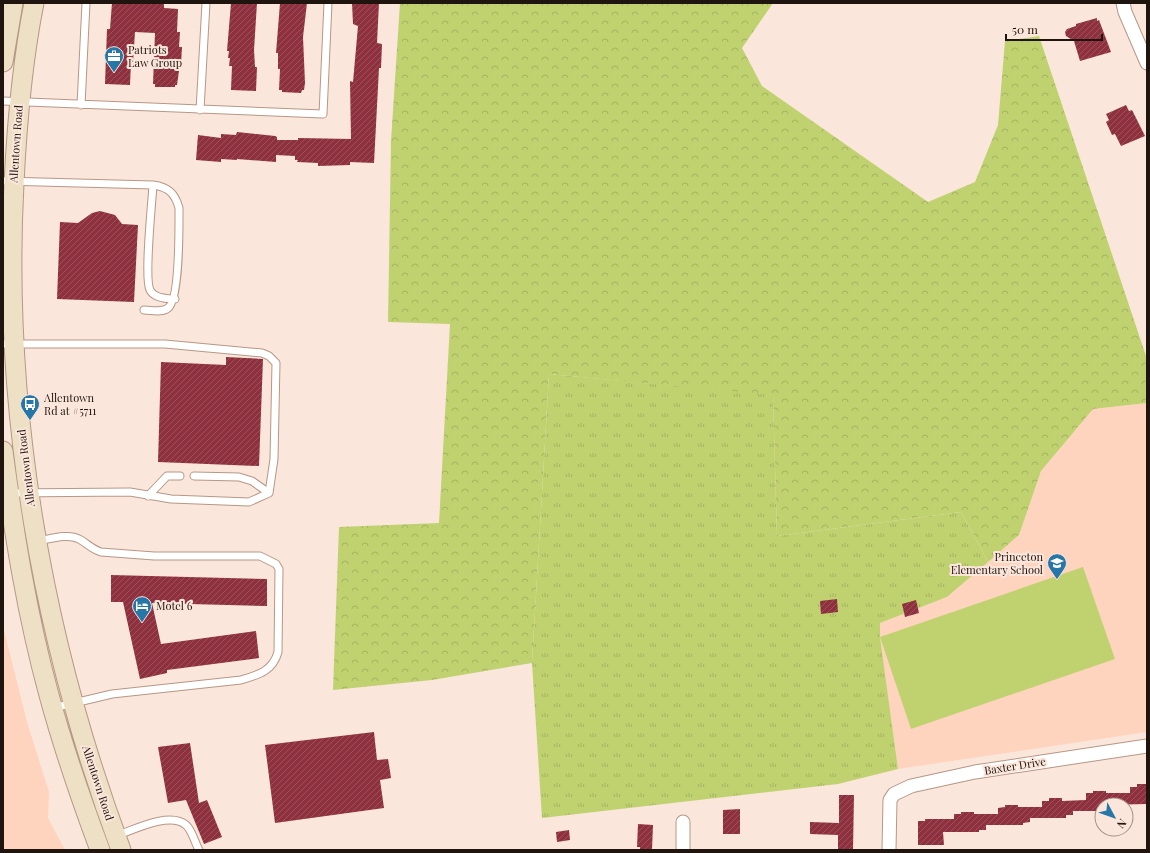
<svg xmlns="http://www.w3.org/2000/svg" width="1150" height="853" viewBox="0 0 1150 853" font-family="'Playfair Display',serif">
<defs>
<pattern id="forest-crowns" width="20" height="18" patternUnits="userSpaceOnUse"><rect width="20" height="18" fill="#c0d270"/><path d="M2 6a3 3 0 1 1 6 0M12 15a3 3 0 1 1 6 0" fill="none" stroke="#a5b360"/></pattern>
<pattern id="park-tufts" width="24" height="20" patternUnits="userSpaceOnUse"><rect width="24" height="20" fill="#c0d270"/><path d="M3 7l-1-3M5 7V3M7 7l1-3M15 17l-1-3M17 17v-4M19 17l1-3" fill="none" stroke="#a5b360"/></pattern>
<pattern id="building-hatch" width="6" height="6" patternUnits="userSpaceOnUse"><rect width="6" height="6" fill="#8e303d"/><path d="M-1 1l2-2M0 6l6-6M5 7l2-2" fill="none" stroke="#9a525c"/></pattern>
</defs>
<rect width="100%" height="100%" fill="#fbe6db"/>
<path fill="#fed4be" d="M1147 403V732L898 769 880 637V623L947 597 1019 535 1041 471 1093 409Z
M3 626 27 722 49 792 48 818 65 850H3Z"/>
<path fill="#c0d270" d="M1083 567 1115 659 911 729 880 637Z"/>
<path fill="url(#forest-crowns)" d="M400 3H773L742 48 762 86 928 202 975 182 998 125 1005 41 1039 36 1147 359V403L1093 409 1041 471 1019 535 988 562 961 512 777 536 773 396 549 374 532 663 432 680 333 690 339 527 439 523 450 324 388 322 391 141Z"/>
<path fill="url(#park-tufts)" d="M549 374 773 395 777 536 961 512 988 562 947 597 880 623V637L898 769 838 784 542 818 532 663Z"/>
<path fill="url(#building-hatch)" d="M112 3H164V8L178 9 177 32H180L179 47H182L181 64H180L177 85H175V87H155V84H153L155 33 135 32 133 62H131L130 85 105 84 107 29H110Z
M231 3H257L254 50 255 67H257L256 91 231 90 232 66H229L230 58H228L229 51H227Z
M280 3H307L303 37 305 83 304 90H302L301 93 282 92V90H279L280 69H278V53H276Z
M352 3H379L377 43 382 44 381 68H379L374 163 350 162V165L318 166V163L297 162 298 160H295V156L276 155V162L237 159V160L221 159V162L196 160 198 135 221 138V134L236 135 237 132 275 136 277 137V140H298V138L351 139 350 81 353 82 358 26 353 24Z
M1097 18V21L1099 20 1111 52 1080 61 1074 41 1066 36 1065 32 1067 29 1076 26V24Z
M1126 105 1129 111 1132 110 1145 136 1121 146 1115 134 1112 135 1106 122 1109 120 1106 114Z
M100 211 115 215 122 224 138 225 134 302 57 299 60 222 78 223 92 213Z
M226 357 263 359 259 466 158 462 161 362 226 365Z
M111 575 267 579V606L152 603 161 644 256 631 259 658 167 670V673L140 679 123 602H111Z
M837 599 838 612 821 614 820 601Z
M916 600 919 613 905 617 902 604Z
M374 732 377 760 388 759 390 771 391 778 380 780 384 808 275 823 265 745Z
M190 743 199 803 207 800 222 837 204 844 186 800 168 803 158 747Z
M1137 784H1147V804L1102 805V811H1073V815H1066V818H1030V822L1023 823V825H986V830H979V832H943L944 845H918V821H925V819H954V814H961V812H974V814H998V808L1005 807V805H1018V807H1042V801H1049V798H1062V801L1086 800V793H1093V791H1106V793H1130V787H1137Z
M839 795H854L853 850H838V835L810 834V822L839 823Z
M740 809V834H723V810Z
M638 824 653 825 652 850H640V847H637Z
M569 830 570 840 557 842 556 832Z"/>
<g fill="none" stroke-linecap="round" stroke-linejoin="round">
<g stroke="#b79786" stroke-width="9">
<path id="service" d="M3 101 323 114 328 3
M81 105 86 3
M200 110 206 3
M3 181 153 185C168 187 175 193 179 208 179 224 180 300 168 308 162 313 151 310 144 310
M153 185C152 202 144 278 150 290 154 298 167 299 175 299
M3 344H165L262 353 269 356 276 363 274 459 269 493 249 502 171 499 130 492 9 493
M194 476 239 477 252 481 269 493
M148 496 167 476H180
M38 541C50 539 68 533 79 539 87 543 91 549 101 552L154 556H260L276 564 279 569 278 652C273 671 258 675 241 680L112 694 53 708
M116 836C133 830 170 811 186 825 192 830 195 843 199 850"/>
</g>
<g stroke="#b79786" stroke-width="15">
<path id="minor" d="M1123 3 1125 12 1147 63
M683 850V822
M889 850 890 800 894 794 911 786 975 772 1147 746"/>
</g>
<g stroke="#b79786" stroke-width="21">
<path id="secondary" d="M34 3C22 63 17 122 14 183 2 409 42 638 121 850
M3 62 13 3
M3 451C14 533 27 615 49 695 63 747 81 799 100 850"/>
</g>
<use href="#service" stroke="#fff" stroke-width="7"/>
<use href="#minor" stroke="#fff" stroke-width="13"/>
<use href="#secondary" stroke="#ede0c4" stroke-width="19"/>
</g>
<defs>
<g id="office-pin" transform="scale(1)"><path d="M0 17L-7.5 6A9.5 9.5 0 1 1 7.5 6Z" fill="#2676a8" stroke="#fbe6db"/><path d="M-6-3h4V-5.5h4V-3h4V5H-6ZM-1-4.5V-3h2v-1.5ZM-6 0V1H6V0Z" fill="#fff"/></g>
<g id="bus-pin" transform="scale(1)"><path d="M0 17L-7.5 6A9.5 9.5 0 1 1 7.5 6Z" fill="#2676a8" stroke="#fbe6db"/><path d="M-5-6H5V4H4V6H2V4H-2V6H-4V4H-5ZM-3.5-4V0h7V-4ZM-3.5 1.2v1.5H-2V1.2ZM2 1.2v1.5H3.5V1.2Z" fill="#fff"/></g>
<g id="school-pin" transform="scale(1)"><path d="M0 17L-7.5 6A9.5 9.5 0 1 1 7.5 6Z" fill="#2676a8" stroke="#fbe6db"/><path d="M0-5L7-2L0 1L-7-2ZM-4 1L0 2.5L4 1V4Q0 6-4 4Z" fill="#fff"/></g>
<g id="hotel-pin" transform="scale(1)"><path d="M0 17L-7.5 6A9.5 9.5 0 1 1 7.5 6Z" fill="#2676a8" stroke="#fbe6db"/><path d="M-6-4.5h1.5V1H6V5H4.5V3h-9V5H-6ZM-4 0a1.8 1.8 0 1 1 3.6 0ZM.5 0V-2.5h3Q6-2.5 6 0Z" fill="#fff"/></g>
</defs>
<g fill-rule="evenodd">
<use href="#office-pin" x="114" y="56"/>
<use href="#bus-pin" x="30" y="404"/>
<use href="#school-pin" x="1057" y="563"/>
<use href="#hotel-pin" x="142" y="606"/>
</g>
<g text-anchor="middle" stroke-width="4" stroke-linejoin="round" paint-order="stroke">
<g font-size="11" fill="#20150e" stroke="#fbe6db" text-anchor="start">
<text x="128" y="54">Patriots<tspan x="128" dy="13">Law Group</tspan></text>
<text x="44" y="402">Allentown<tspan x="44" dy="13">Rd at #5711</tspan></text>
<text x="1043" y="561" text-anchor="end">Princeton<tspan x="1043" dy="13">Elementary School</tspan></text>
<text x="156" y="610">Motel 6</text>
</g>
<g font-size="11" fill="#20150e" stroke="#fbe6db">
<text transform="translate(16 144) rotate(-86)" y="4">Allentown Road</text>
<text transform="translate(26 468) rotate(-97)" y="4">Allentown Road</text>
<text transform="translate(1015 766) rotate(-9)" y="4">Baxter Drive</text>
<text transform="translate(98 783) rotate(72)" y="4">Allentown Road</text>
</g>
</g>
<rect width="1150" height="853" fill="none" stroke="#20150e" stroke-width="8"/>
<g transform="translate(1114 817) rotate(131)"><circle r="19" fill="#fbe6db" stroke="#a39289"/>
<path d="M0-3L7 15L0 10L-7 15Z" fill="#2676a8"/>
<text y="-6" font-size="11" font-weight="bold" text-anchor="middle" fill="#20150e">N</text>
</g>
<path d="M1006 34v6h96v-6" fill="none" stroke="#20150e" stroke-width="2"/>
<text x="1012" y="34" font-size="12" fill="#20150e" stroke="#fbe6db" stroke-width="3" paint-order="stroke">50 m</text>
</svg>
